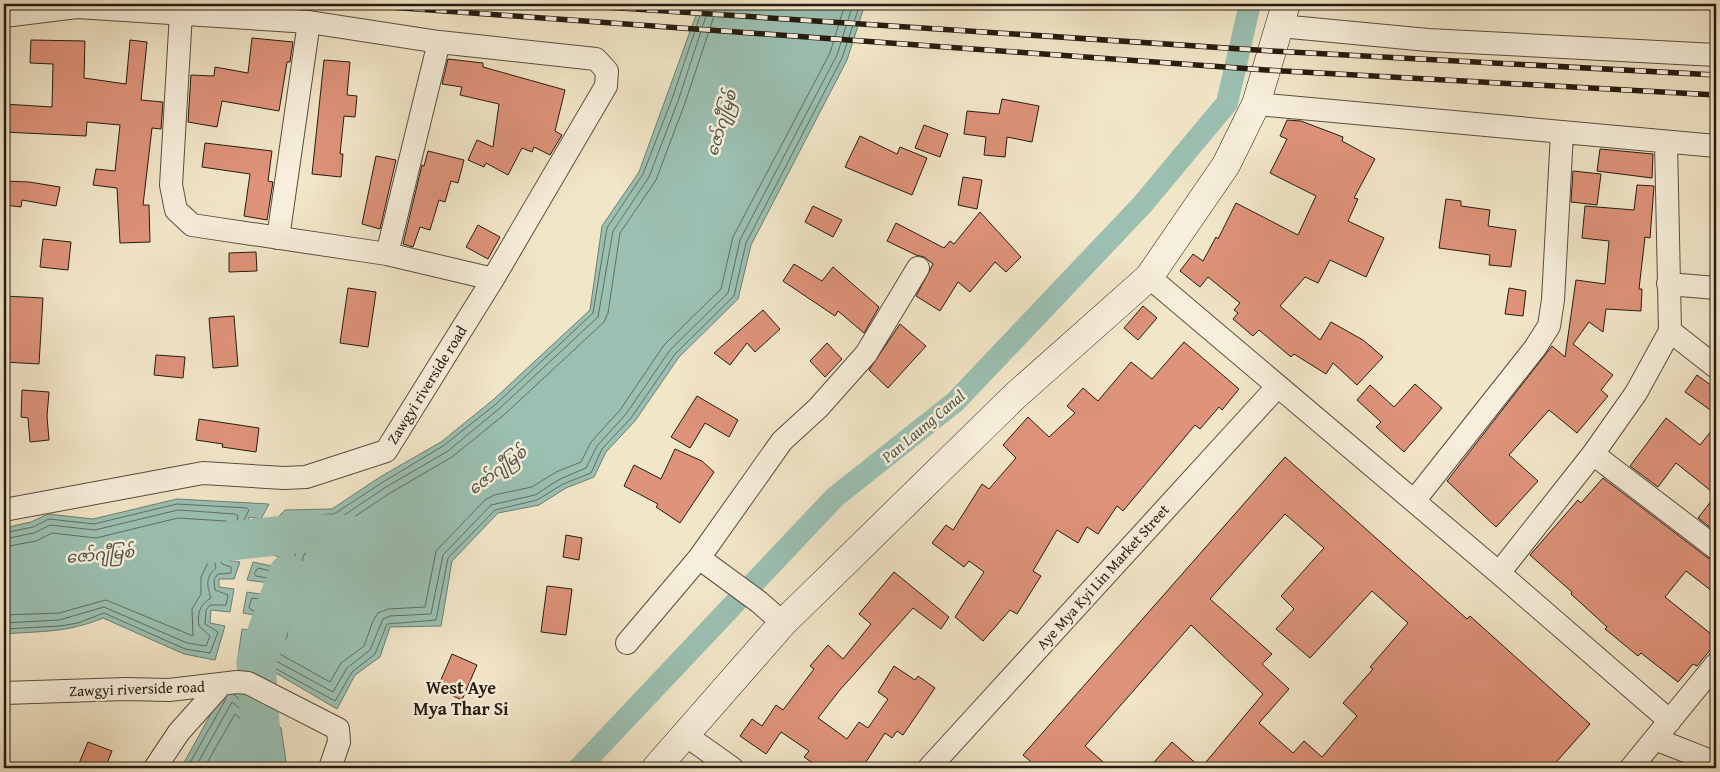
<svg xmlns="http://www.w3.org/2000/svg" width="1720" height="772" viewBox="0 0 1720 772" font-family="'Gentium Book Plus','Noto Sans Myanmar',serif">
<rect width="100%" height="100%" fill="#f2e6c8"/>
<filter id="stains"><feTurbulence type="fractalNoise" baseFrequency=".004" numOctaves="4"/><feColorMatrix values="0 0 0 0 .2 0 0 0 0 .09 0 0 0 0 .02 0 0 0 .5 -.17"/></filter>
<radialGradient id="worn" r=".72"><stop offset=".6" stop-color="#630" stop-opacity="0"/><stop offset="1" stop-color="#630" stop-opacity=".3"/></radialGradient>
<path fill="#9bc0b2" stroke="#6c7e71" d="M700 4H865L847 60 751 245 738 299 679 357 635 421 606 452 594 477 566 488 539 505 498 513 452 561 441 626 390 627 380 657 355 675 337 709 257 662 238 657 242 629 269 633 270 618 243 613 247 592 274 596 276 584 247 580 253 562 281 568 284 559 257 549 265 534 292 542 298 530 271 524 285 510 332 509 380 477 441 442 493 400 590 310 602 226 639 172Z
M177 499 269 504 261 519 249 517 246 529 253 530 244 547 232 544 225 560 240 562 234 579H219V587L234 589 230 612 211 610 210 623 225 626 215 660 184 654 103 618C67 633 41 631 4 634V528L31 522 48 514 93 519Z
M228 683 281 728 287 768H181Z"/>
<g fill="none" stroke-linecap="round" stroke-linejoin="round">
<path stroke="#606e61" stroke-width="1" d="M704 4 672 99 643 174 607 228 593 313 496 404 443 446 383 482 334 514 286 516 284 522 299 525 302 529 296 545 290 547 269 541 265 545 288 556C291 562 287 571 280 573L258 568 254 574 256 576 279 580 281 585 279 597 273 601 252 598 249 607 251 610 274 615V634L268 638 247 636 245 652 335 701 352 672 375 654 387 624 436 620 448 558 495 510 537 500 563 484 591 473 602 449 631 418 675 354 734 296 746 243 842 58 860 4
M710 4 678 101 649 177 613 231 598 317 500 408 448 451 386 487 337 520 308 522C308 534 306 545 295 553 297 570 287 571 286 579 285 592 288 599 277 608L281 619 279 638 270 644 252 643V648L333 692 347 668 370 650 383 619 390 616 431 614 443 555 491 505 535 495 560 479 586 468 597 446 626 414 670 350 728 293 740 240 837 55 853 4
M718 4 685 103 656 180 620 233 608 313 604 322 505 414 452 457 390 493 342 525 317 529 315 538 303 557 302 567 295 580 293 599 287 610 289 618 287 637 277 650 278 653 330 682 341 663 364 646 373 621 378 613 388 609 425 607 436 551 485 500 494 495 532 487 556 472 581 462 591 442 620 410 664 345 721 289 733 237 830 53 845 4
M4 533 33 527 49 519 94 524 177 504 247 508 249 510 241 526 244 535 242 539 229 540 220 558 222 564 231 567V573L218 574 214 579 215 590 228 595 226 605H210L206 610 205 624 218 632 210 653 185 649 104 613 78 623 60 626 4 629
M4 539 34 533 50 525 95 530 178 510 235 514 238 516 235 532C221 537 211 553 216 568 205 577 207 586 211 598 200 604 197 613 199 626L210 636 206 646 187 643 104 607 59 620 4 623
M4 547 36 541 52 533 96 538 178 518 226 521 228 523 217 534 207 554V565L201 577V594L192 609 193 636 106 600 59 613 4 615
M234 695 277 730 282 768
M187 768 226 699
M195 768 232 702 271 734 276 768
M204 768 235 714 264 738 268 768"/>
<path stroke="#9bc0b2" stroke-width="22" d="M579 768 835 497 955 402 1142 205 1227 103 1250 4"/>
<path stroke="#9bc0b2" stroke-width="39" d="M195 545 302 533 350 535
M263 768 256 662 288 574"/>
</g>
<path fill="#de937a" stroke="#261c10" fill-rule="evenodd" d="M252 38 293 42 290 62H287L279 111 222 101 217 127 188 122 191 75 214 76 215 67 248 73Z
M31 40 85 41 84 78 126 84 130 40 147 42 141 100 163 102 161 129 152 128 143 205H149L150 242 120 243 117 188 93 185 96 169 115 171 120 125 87 122 86 136 4 132V104L52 107 53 64 30 63Z
M448 59 483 63V67L565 90 555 131 562 135 550 155 534 147 532 152 522 148 508 175 486 163 484 167 468 160 477 140 493 147 499 104 460 95 462 87 442 84Z
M324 60 350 62 347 95 357 96 355 117 344 116 340 154H343L341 177 312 174Z
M1002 99 1039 106 1032 142 1007 137 1005 157 984 155 986 137 964 134 967 111 999 114Z
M1287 120 1301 121 1343 137 1342 141 1375 159 1354 198 1358 199 1348 221 1384 238 1366 277 1330 260 1318 283 1305 277 1280 306 1320 340 1331 322 1363 340 1383 357 1357 385 1333 363 1326 374 1294 354 1291 357 1259 330 1253 336 1233 319 1238 313 1234 310 1240 303 1208 277 1200 287 1180 271 1193 254 1203 261 1216 237 1218 239 1236 203 1298 235 1316 196 1270 173 1287 139 1280 136Z
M924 125 948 134 940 157 915 148Z
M860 136 897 154 900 147 927 158 912 195 845 167Z
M205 143 272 151 268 181 273 182 267 220 244 216 250 174 202 167Z
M1600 149 1653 154 1652 178 1597 171Z
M428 151 464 160 458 183 451 181 445 202 439 200 430 230 420 227 413 247 403 244 422 165 424 166Z
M376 156 396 160 380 229 362 224Z
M1573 171 1601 174 1597 205 1571 202Z
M963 177 982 180 977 209 958 205Z
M4 181 29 182 60 187 56 206 22 200 21 207 4 205Z
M1637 185 1654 186 1650 238 1645 237 1639 289H1642L1641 311 1606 309 1603 332 1589 322 1573 344 1613 375 1601 390 1608 396 1577 433 1549 410 1509 455 1538 481 1496 527 1447 481 1552 346 1565 357 1576 280 1605 284 1609 241 1582 238 1585 206 1634 210Z
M1446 199 1461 201V206L1490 210 1488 226 1516 230 1511 267 1489 265 1490 255 1439 248Z
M813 206 842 220 833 237 805 222Z
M980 212 1021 257 1006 272 995 262 970 292 958 282 940 311 916 296 933 264 924 257 916 255 887 241 896 223 944 248 950 241 954 244Z
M478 225 500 237 488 259 466 247Z
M43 239 71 242 68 270 40 267Z
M256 252 257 271 229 272V253Z
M794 264 822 281 833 267 879 307 864 333 838 311 835 316 783 281Z
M348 288 376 292 368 347 340 343Z
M1509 288 1526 291 1523 316 1505 314Z
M4 296 43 298 39 364 4 362Z
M1143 306 1157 318 1138 340 1124 328Z
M763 310 780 329 755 352 747 343 730 365 714 353Z
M234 316 238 366 213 368 209 318Z
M900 324 926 346 888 388 869 370Z
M1184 342 1239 389 1222 410 1219 407 1200 429 1195 425 1123 511 1117 506 1098 534 1087 527 1078 543 1057 530 1033 571 1041 576 1017 614 1010 610 983 641 955 617 984 572 969 561 964 567 932 543 946 525 953 530 982 484 989 489 1016 458 1003 445 1028 417 1049 437 1075 413 1067 406 1083 388 1098 401 1131 362 1152 379Z
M827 343 842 359 825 377 810 361Z
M156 355 185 357 183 378 154 375Z
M1697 375 1716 389V414L1685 392Z
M1415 384 1442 408 1404 452 1376 427 1381 422 1357 400 1370 385 1394 407Z
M22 390 49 392 47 416 49 440 30 442 28 418 21 417Z
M697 396 738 420 729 437 705 423 690 448 671 437Z
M1666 418 1700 445 1716 425V532L1698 518 1716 495 1676 463 1658 487 1630 466Z
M199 419 259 428 256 452 222 447 223 444 196 440Z
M675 449 702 461 714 472 680 523 656 507 658 504 624 486 634 465 661 479Z
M1285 457 1467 619 1470 616 1590 724 1551 768H1149L1172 742 1201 768 1263 694 1191 625 1085 746 1110 768H1038L1023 755ZM1285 514 1324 548 1281 596 1294 609 1276 629 1310 658 1372 591 1408 623 1370 667 1373 669 1343 703 1357 716 1322 757 1304 741 1293 753 1259 723 1289 689 1262 664 1272 654 1210 599Z
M1603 478 1708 558 1716 561V594L1686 571 1665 597 1716 638V643L1697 666 1693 664 1678 682 1641 653 1638 656 1605 629 1607 627 1571 594 1572 592 1530 555 1578 500 1581 503Z
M566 535 582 538 579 560 563 557Z
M894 572 949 617 941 629 913 608 839 691 818 718 847 739 859 722 868 728 888 699 878 692 894 666 915 680 918 676 935 688 903 735 897 731 892 738 885 733 862 768H820L804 757 809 751 781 732 766 754 740 736 752 719 762 726 776 705 783 710 814 669 810 666 828 645 843 659 871 624 859 614Z
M547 586 572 589 566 635 541 632Z
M452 654 477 665 462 700 437 689Z
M88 742 112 751 105 768H77Z"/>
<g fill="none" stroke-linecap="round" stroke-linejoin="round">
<g stroke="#594e3e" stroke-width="24">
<path id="street" d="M181 13 171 185 176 210 192 225 387 254 439 42
M4 16 77 7 309 22 439 42 596 59 607 71 606 86 493 279 386 451 306 477 284 478 203 473 4 510
M1280 26 1428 40 1716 55
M1256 104 1716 146
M278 238 309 22
M387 254 493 279
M1149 277 1499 573 1670 721
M1668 284 1716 288
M1670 331 1716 367
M1593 454 1716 548
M1414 501 1535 348 1549 326 1553 300 1562 133
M699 558 759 602 783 623
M1499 573 1593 454 1636 393 1670 331 1666 142
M627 643 699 558 782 441 818 408 866 354 918 268
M4 693 126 689 169 690 237 682 248 683 338 729 339 742 330 768
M684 734 732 768
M1655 739 1716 763
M155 768 179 732 222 684
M929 768 1277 387
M1631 768 1716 664"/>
</g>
<g stroke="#261c10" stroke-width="29">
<path id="secondary" d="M656 768 783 623 1015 396 1149 277 1226 165 1256 104 1286 4"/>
</g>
<use href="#street" stroke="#f7efdb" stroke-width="22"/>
<use href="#secondary" stroke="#f7efdb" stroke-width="28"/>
<g stroke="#261c10" stroke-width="5.5">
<path id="rail" d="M348 4 1266 70 1716 95
M559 4 1272 51 1716 75"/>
</g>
<use href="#rail" stroke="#f7efdb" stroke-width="4" stroke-dasharray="11" stroke-linecap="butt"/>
</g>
<g text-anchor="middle" stroke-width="5" stroke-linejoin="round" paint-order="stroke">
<g font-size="15" fill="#261c10" stroke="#f7efdb">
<text transform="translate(427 385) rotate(-58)" y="5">Zawgyi riverside road</text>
<text transform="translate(1103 577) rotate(-48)" y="5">Aye Mya Kyi Lin Market Street</text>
<text transform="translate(137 689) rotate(-2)" y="5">Zawgyi riverside road</text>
</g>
<g font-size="16" font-style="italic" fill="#4f5549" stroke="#f7efdb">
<text transform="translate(721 123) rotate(-73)" y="6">ဇော်ဂျီမြစ်</text>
<text transform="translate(923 426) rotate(-40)" y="6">Pan Laung Canal</text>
<text transform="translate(497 470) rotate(-37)" y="6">ဇော်ဂျီမြစ်</text>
<text transform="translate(100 554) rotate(-5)" y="6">ဇော်ဂျီမြစ်</text>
</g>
<g font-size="18" font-weight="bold" fill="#261c10" stroke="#f7efdb">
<text x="461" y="694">West Aye<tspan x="461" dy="21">Mya Thar Si</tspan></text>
</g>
</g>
<rect width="1720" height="772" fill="none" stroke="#f2e6c8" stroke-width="20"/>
<rect x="5" y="5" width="1710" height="762" fill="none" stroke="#261c10" stroke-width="2.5"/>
<rect x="10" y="10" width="1700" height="752" fill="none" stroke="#261c10"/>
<rect width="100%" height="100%" filter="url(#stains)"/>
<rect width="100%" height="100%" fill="url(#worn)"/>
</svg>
